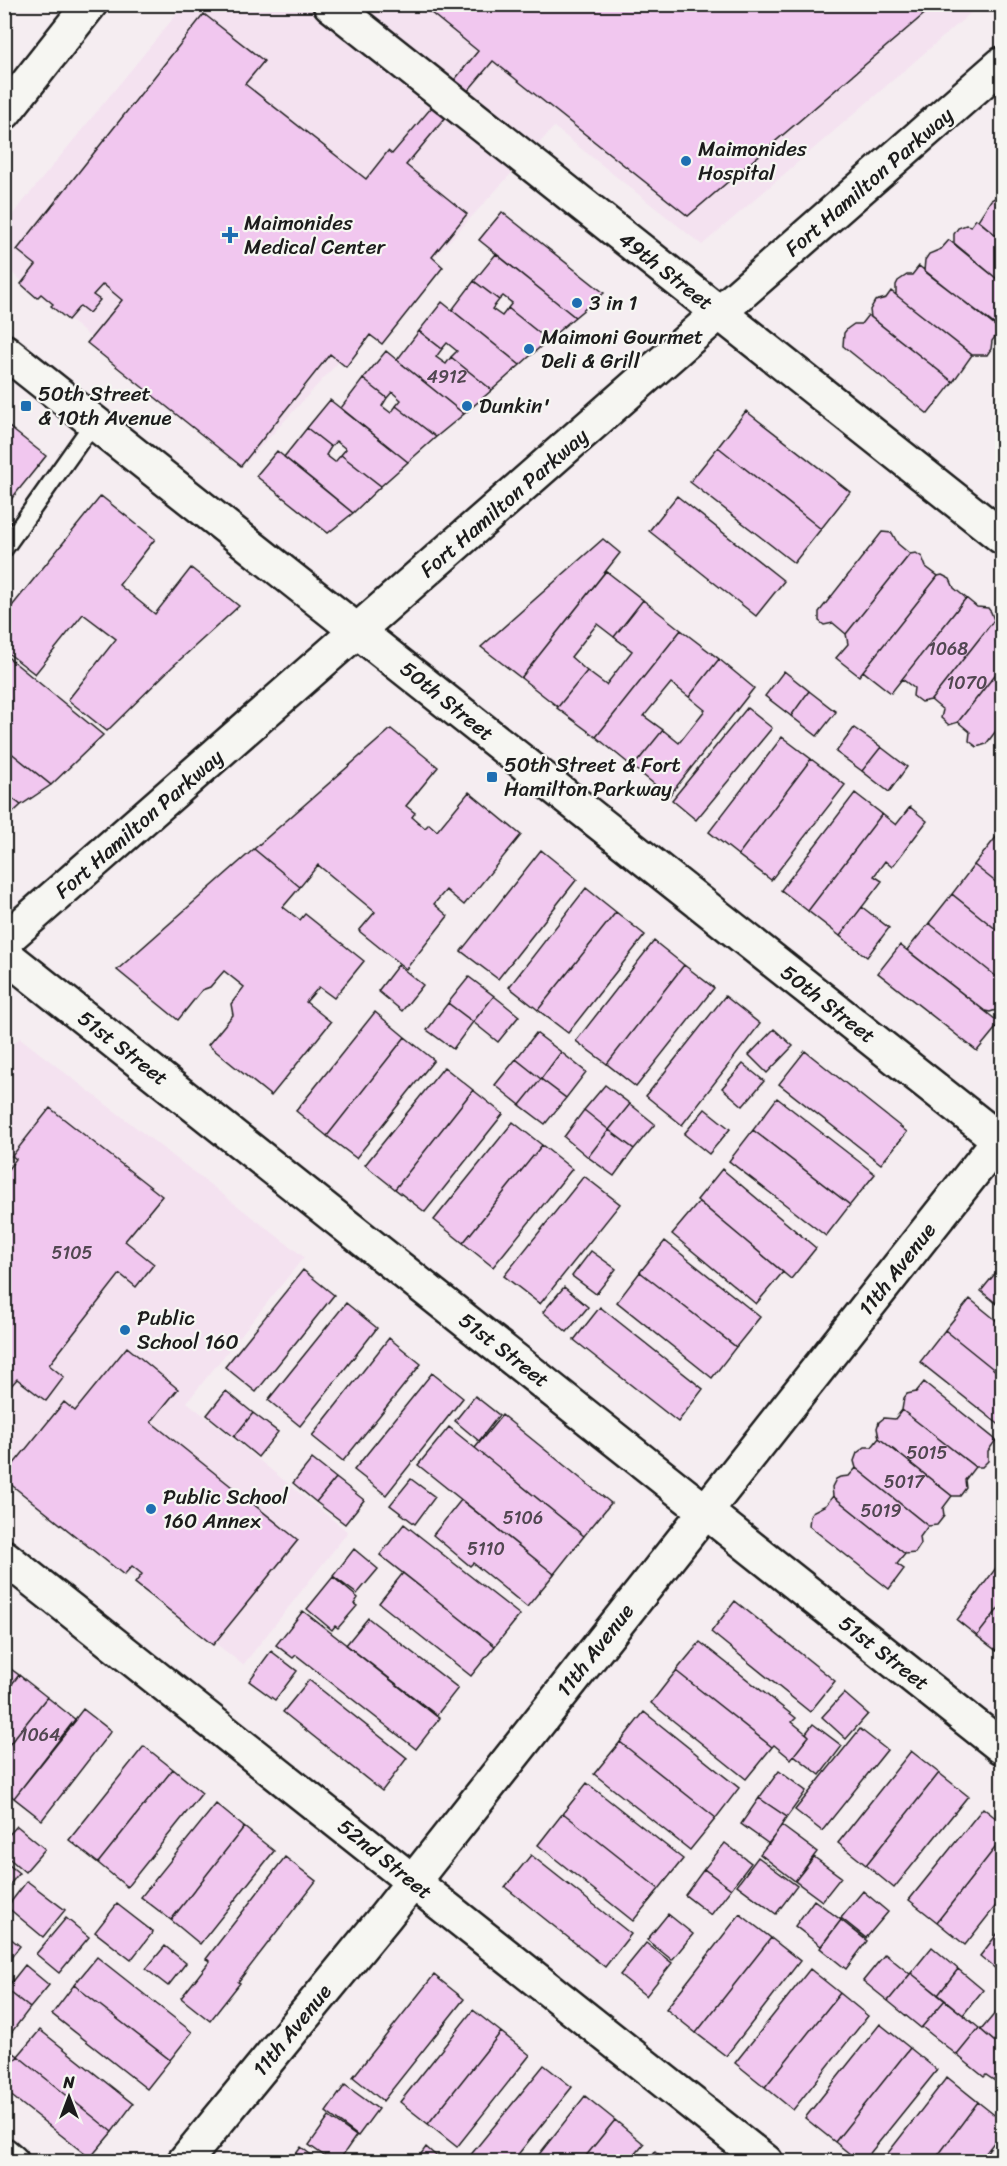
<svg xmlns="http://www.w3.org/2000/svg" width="1007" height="2166" viewBox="0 0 1007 2166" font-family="Sriracha,sans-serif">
<rect width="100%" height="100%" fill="#f5edf1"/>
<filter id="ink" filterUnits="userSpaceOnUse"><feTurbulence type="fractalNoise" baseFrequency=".0167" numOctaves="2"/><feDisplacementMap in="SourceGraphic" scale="12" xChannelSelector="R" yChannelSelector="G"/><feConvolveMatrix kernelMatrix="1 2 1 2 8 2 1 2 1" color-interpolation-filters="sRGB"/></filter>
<g filter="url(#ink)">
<path fill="#f4e2f0" d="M184 5H980L702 245 554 127 245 464 5 267 4 225Z
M20 1038 304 1257 187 1402 348 1532 243 1665 5 1476 4 1052Z"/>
<path fill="#f1c7ef" stroke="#1c1c1c" stroke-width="1.5" d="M420 4H936L688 216 493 61 456 105 443 94 478 51Z
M420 4H936L688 216 493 61 456 105 443 94 478 51Z
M204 14 264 61 245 84 366 179 388 151 392 154 443 94 456 105 406 165 467 214 432 257 443 267 382 344 370 335 346 367 330 354 241 466 87 343 122 300 103 284 93 295 100 300 89 313 80 306 68 320 51 306 53 304 41 294 37 298 21 284 36 265 17 250Z
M1002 194V240L978 220 991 200Z
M502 212 604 293 575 317 479 240Z
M976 219 1002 240V283L954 243V234L958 228 966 225 971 226Z
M949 240 1002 283V330L924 271 925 260 929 254 941 249Z
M496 254 575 317 548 340 508 308 512 303 503 296 499 300 474 281Z
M919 266 1000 330 992 341 991 349 987 355H972L896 295V285L898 281 907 275H912Z
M474 281 499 300 492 309 502 316 508 308 548 340 520 365 452 310Z
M891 291 972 355 953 382 871 317 870 310 875 301 886 298Z
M442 302 520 365 492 390 451 357 457 351 447 343 442 349 419 331Z
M868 315 953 382 928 414 843 346 844 333 847 329 854 324H861Z
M419 331 442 349 436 357 446 364 451 357 492 390 464 414 397 360Z
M386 351 397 360 464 414 436 437 396 406 401 400 392 392 387 398 363 379Z
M363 379 387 398 382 406 391 413 396 406 436 437 408 462 341 408Z
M330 400 408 462 381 486 341 455 346 449 336 441 331 447 307 428Z
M746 411 850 492 821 529 718 447Z
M4 423 46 456 4 508Z
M307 428 331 447 326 455 335 462 341 455 381 486 353 513 284 457Z
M1002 435V456L996 448V443Z
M718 447 821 529 794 563 690 482Z
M277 451 318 484 353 513 328 533 256 476Z
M101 496 155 539 119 585 155 614 191 568 239 606 172 667 107 731 68 700 116 639 83 614 35 674 4 650V616Z
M677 496 784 581 756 616 649 531Z
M882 532 892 533 898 544 910 554 846 634 833 623 824 625 819 621V612Z
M603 539 620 553 521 678 481 647Z
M916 553 922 557 926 567 938 576 859 676 836 658 848 644 846 634 910 554Z
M606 571 643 600 614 637 597 624 571 657 587 671 558 707 521 678Z
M942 575 950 579 954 588 966 598 891 693 863 671 938 576Z
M966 598 977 607 988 608 991 612 994 620 931 700 921 702 913 696 914 688 902 679Z
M643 600 681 630 596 737 557 708 587 671 606 685 632 651 614 637Z
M994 620 1002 627V666L958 722 949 725 941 718 943 710 931 700Z
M681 630 719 659 689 697 671 683 644 716 663 730 633 767 596 737Z
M4 654 103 735 51 785 4 747Z
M719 659 754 688 669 796 633 767 663 730 679 743 705 710 689 697Z
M1002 666V723L986 744 977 747 969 741 970 732 958 722Z
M784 671 809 691 791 716 765 696Z
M809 691 836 712 817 736 791 716Z
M747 708 772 728 696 820 672 800Z
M854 728 881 747 862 771 836 752Z
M391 729 438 767 406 806 415 813 412 817 425 828 429 824 437 831 469 792 521 835 464 905 446 890 434 904 448 916 406 969 359 931 375 912 318 865 300 887 254 849Z
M782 737 811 759 738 855 709 832Z
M4 747 51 785 21 805 4 792Z
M881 747 907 767 889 792 862 771Z
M811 759 845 785 771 880 738 855Z
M4 792 21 805 4 821Z
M855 793 882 814 808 911 781 890Z
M910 807 927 821 892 867 885 861 874 876 882 881 840 936 808 911 882 814 896 825Z
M997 836 1002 840V887L974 865Z
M254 849 300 887 283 907 300 920 305 914 364 961 334 998 319 987 306 1002 331 1022 271 1096 208 1045 233 1015 231 1004 244 987 224 971 210 987 202 990 178 1020 117 970Z
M541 850 577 879 498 979 461 951Z
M974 865 1002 887V934L952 894Z
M586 888 616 912 538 1010 509 987Z
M952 894 1002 934V981L929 923Z
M862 907 889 928 867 957 840 936Z
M616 912 645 935 568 1033 538 1010Z
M929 923 1002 981V989L1000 992 1001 1004 996 1010 990 1012 985 1011 907 950Z
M654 941 684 965 607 1064 576 1041Z
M900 945 1000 1023 977 1051 878 973Z
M398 965 423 985 402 1011 378 991Z
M684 965 714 988 636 1087 607 1064Z
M469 977 494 996 473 1022 448 1003Z
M494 996 519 1016 498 1042 473 1022Z
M725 996 760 1024 682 1125 646 1096Z
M448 1003 473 1022 453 1049 427 1030Z
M375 1012 405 1037 327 1136 296 1111Z
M774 1029 793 1046 767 1073 749 1055Z
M536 1033 561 1052 541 1079 516 1059Z
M405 1037 434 1060 356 1158 327 1136Z
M805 1051 907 1132 881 1164 779 1084Z
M561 1052 586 1072 566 1098 541 1079Z
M516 1059 541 1079 520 1105 495 1085Z
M743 1064 764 1081 743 1106 722 1088Z
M444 1067 473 1090 395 1189 365 1165Z
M541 1079 566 1098 545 1124 520 1105Z
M605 1085 630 1104 609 1130 584 1110Z
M473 1090 503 1114 425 1212 395 1189Z
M777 1098 875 1174 850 1205 753 1130Z
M630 1104 655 1124 634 1149 609 1130Z
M50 1108 162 1196 125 1241 154 1264 136 1287 120 1274 49 1365 64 1377 46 1401 17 1379 4 1394V1174L16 1159 12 1156Z
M705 1109 730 1129 709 1154 684 1134Z
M584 1110 609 1130 588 1157 564 1137Z
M513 1122 542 1145 463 1243 434 1220Z
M609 1130 634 1149 614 1176 588 1157Z
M753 1130 850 1205 826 1236 729 1161Z
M542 1145 572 1169 493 1267 463 1243Z
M722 1169 816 1248 791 1279 697 1200Z
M584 1176 620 1204 540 1304 504 1276Z
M699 1202 783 1272 756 1304 672 1234Z
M665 1241 760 1317 736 1347 640 1272Z
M591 1251 616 1269 596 1294 572 1276Z
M1002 1265V1308L981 1291Z
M303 1270 334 1295 256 1392 225 1367Z
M640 1272 736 1347 712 1378 617 1302Z
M564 1287 588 1307 567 1332 543 1312Z
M970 1299 1002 1325V1376L945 1330Z
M346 1303 377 1328 300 1426 268 1400Z
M600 1307 703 1389 678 1422 574 1340Z
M945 1330 1002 1376V1427L920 1362Z
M389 1338 421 1364 343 1461 312 1436Z
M127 1347 178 1389 151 1422 298 1540 213 1645 135 1583 142 1574 132 1566 124 1575 4 1479V1476L64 1402 75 1411Z
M432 1373 463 1398 386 1495 354 1470Z
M924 1382 996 1440 988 1451V1461L982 1467H975L902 1410 904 1398 907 1394 916 1392Z
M226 1391 253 1413 234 1437 207 1415Z
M475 1396 499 1415 479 1441 455 1421Z
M902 1410 975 1467 965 1480 966 1488 960 1496H952L879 1438 877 1428 879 1422 884 1418 895 1419Z
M253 1413 278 1432 258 1457 234 1437Z
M502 1415 611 1503 584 1536 475 1448Z
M449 1427 584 1536 554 1574 418 1465Z
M879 1438 952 1496 943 1508 944 1516 937 1525 928 1526 856 1468 854 1461 857 1453 865 1447H872Z
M312 1459 336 1478 316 1502 293 1483Z
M856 1468 928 1526 920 1537 921 1544 915 1553 905 1554 833 1496 832 1487 836 1479 840 1477 849 1476Z
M336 1478 364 1500 345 1524 316 1502Z
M411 1479 435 1497 415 1524 390 1505Z
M833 1496 905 1554 897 1564 904 1569 889 1589 809 1526 810 1516 812 1512 826 1505Z
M461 1500 554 1574 527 1607 473 1563 470 1566 433 1535Z
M404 1524 520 1615 495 1646 380 1555Z
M354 1549 378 1569 357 1594 333 1576Z
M1002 1560V1604L977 1636 957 1620Z
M403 1573 495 1646 471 1676 379 1603Z
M333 1577 358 1598 354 1604 357 1606 338 1628 335 1626 332 1630 307 1609Z
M735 1601 835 1681 810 1712 711 1632Z
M1002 1604V1655L977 1636Z
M303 1611 440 1718 416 1749 296 1655 293 1658 276 1645Z
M368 1618 458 1688 436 1716 346 1645Z
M700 1642 796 1718 792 1722 809 1736 791 1759 774 1745 772 1747 676 1671Z
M271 1651 297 1671 275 1700 249 1681Z
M4 1664 19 1675 4 1694Z
M676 1671 772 1747 746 1779 651 1703Z
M19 1675 47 1697 4 1751V1694Z
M309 1680 407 1758 382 1791 283 1712Z
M844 1693 868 1714 846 1739 822 1717Z
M47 1697 76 1720 14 1798 4 1790V1751Z
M83 1709 111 1731 42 1820 14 1798Z
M644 1712 739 1788 716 1818 620 1742Z
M813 1724 842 1746 820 1775 794 1755 809 1736 806 1733Z
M860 1729 887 1750 822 1831 795 1810Z
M620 1742 716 1818 690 1850 594 1774Z
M144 1746 173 1769 98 1863 69 1840Z
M911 1751 939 1773 866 1865 838 1843Z
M173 1769 202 1793 127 1887 98 1863Z
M779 1771 806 1791 787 1817 759 1798Z
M939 1773 968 1796 894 1888 866 1865Z
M587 1783 683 1859 659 1889 563 1813Z
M759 1798 787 1817 769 1844 741 1824Z
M216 1804 244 1827 171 1920 141 1897Z
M983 1808 1002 1823V1839L937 1922 909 1900Z
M563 1813 659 1889 633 1921 538 1845Z
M17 1826 45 1849 25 1872 4 1854V1840Z
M782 1826 817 1852 795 1881 760 1854Z
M244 1827 274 1851 200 1944 171 1920Z
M1002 1839V1898L965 1945 937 1922Z
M725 1843 751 1863 731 1889 704 1869Z
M531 1855 631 1934 605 1967 505 1887Z
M285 1857 316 1881 238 1982 240 1983 210 2021 181 1998 210 1961 206 1959Z
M758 1857 797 1886 776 1914 737 1885Z
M814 1857 841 1877 822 1901 795 1881Z
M4 1861 19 1873 4 1892Z
M704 1869 731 1889 711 1915 685 1895Z
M27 1881 65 1910 43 1937 7 1907Z
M863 1891 888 1912 866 1938 841 1918Z
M814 1900 841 1920 821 1946 795 1926Z
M117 1904 153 1932 131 1960 95 1932Z
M668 1914 693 1934 672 1960 647 1940Z
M740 1914 771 1938 696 2033 666 2009Z
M66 1918 89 1937 59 1973 36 1954Z
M841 1920 867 1941 846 1969 820 1948Z
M1002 1928V1974L980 1956Z
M4 1933 20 1946 4 1966Z
M771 1938 800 1961 726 2056 696 2033Z
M646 1943 672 1963 646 1996 620 1975Z
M165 1946 186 1963 168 1986 146 1969Z
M932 1947 958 1969 938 1995 911 1973Z
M885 1954 910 1974 888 2001 863 1981Z
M97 1957 192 2032 170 2060 74 1985Z
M25 1965 49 1985 30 2008 6 1989Z
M810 1969 840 1993 765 2087 735 2063Z
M958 1969 983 1990 963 2015 938 1995Z
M911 1973 945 2000 921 2028 888 2001Z
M434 1975 464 1999 383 2101 353 2077Z
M74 1985 170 2060 147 2089 52 2014Z
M6 1989 30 2008 11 2033 4 2028Z
M840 1993 868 2016 793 2110 765 2087Z
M945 2000 979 2028 957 2055 922 2027Z
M1002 2005V2048L981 2030Z
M473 2010 501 2032 428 2124 400 2102Z
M880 2024 910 2048 835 2142 805 2118Z
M979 2028 1002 2048V2054L1000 2057 1002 2059V2072L995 2081 986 2075 984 2077 957 2055Z
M40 2030 133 2104 112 2132 18 2056Z
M501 2032 530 2055 457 2147 428 2124Z
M4 2046 18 2056 4 2073Z
M910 2048 937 2070 863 2162H860L835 2142Z
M18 2056 112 2132 90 2158 4 2090V2073Z
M544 2065 572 2087 512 2162H474L469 2157Z
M947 2077 978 2102 933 2162H881Z
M345 2085 378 2109 358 2136 326 2112Z
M585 2096 615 2120 581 2162H533Z
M978 2102 1002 2121V2132L979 2162H933Z
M329 2117 356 2136 338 2162H333L309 2145Z
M615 2120 644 2144 629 2162H581Z
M301 2147 320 2162H290Z
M426 2147 443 2162H415Z
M655 2151 667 2162H647Z
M1002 2151V2162H994Z"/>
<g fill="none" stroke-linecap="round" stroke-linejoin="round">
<g stroke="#1c1c1c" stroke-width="21">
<path id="service" d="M4 549 94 422"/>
</g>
<g stroke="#1c1c1c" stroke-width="38">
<path id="minor" d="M330 4 1002 537
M4 113 90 4
M4 351 1002 1142
M4 954 1002 1747
M4 1557 766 2162
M4 2155 12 2162
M184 2162 385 1917 1002 1136"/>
</g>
<g stroke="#1c1c1c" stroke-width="38">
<path id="secondary" d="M4 941 1002 64"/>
</g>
<use href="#service" stroke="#f6f6f2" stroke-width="16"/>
<use href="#minor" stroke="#f6f6f2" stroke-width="33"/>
<use href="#secondary" stroke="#f6f6f2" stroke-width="33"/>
</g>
</g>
<g fill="#1f6fb2" stroke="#f6f6f2" stroke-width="2">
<circle cx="686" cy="161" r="6"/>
<path d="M227 226h6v6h6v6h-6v6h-6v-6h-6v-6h6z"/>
<circle cx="577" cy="303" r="6"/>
<circle cx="529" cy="349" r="6"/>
<rect x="20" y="400" width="12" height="12" rx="3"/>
<circle cx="467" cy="406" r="6"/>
<rect x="486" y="771" width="12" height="12" rx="3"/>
<circle cx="125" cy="1330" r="6"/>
<circle cx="151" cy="1509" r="6"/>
</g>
<g text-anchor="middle" stroke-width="4.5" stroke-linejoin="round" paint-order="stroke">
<g font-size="18" fill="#514751">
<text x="447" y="383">4912</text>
<text x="948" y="655">1068</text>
<text x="967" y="689">1070</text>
<text x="72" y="1259">5105</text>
<text x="927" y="1459">5015</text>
<text x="904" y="1488">5017</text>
<text x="881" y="1517">5019</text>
<text x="523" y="1524">5106</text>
<text x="486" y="1555">5110</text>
<text x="40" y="1741">1064</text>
</g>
<g font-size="21" fill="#1c1c1c" stroke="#f6f6f2" text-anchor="start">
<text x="698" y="156">Maimonides<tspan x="698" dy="24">Hospital</tspan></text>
<text x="244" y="230">Maimonides<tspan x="244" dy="24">Medical Center</tspan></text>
<text x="589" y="310">3 in 1</text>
<text x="541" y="344">Maimoni Gourmet<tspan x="541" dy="24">Deli &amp; Grill</tspan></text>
<text x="38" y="401">50th Street<tspan x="38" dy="24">&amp; 10th Avenue</tspan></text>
<text x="479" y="413">Dunkin'</text>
<text x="504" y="772">50th Street &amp; Fort<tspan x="504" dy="24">Hamilton Parkway</tspan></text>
<text x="137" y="1325">Public<tspan x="137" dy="24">School 160</tspan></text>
<text x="163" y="1504">Public School<tspan x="163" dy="24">160 Annex</tspan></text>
</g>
<g font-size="21" fill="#1c1c1c" stroke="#f6f6f2">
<text transform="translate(869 182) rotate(-41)" y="7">Fort Hamilton Parkway</text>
<text transform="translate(666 271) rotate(38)" y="7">49th Street</text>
<text transform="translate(504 503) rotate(-41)" y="7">Fort Hamilton Parkway</text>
<text transform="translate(447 701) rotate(39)" y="7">50th Street</text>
<text transform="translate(139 824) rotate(-41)" y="7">Fort Hamilton Parkway</text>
<text transform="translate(828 1004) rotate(38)" y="7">50th Street</text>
<text transform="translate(123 1048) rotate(38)" y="7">51st Street</text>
<text transform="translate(897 1269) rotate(-52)" y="7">11th Avenue</text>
<text transform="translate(504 1350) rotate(38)" y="7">51st Street</text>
<text transform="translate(595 1650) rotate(-52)" y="7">11th Avenue</text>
<text transform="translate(884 1653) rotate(38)" y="7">51st Street</text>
<text transform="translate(385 1859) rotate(39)" y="7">52nd Street</text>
<text transform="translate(292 2030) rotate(-51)" y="7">11th Avenue</text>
</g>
</g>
<rect width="1007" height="2166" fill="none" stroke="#f6f6f2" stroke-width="24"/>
<rect x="12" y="12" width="983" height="2142" fill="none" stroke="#1c1c1c" stroke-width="2" filter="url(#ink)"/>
<g transform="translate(69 2097)" stroke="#f6f6f2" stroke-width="4.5" paint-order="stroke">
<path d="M0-4.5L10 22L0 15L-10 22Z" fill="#1c1c1c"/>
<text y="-9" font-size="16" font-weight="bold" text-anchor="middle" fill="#1c1c1c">N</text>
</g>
</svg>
